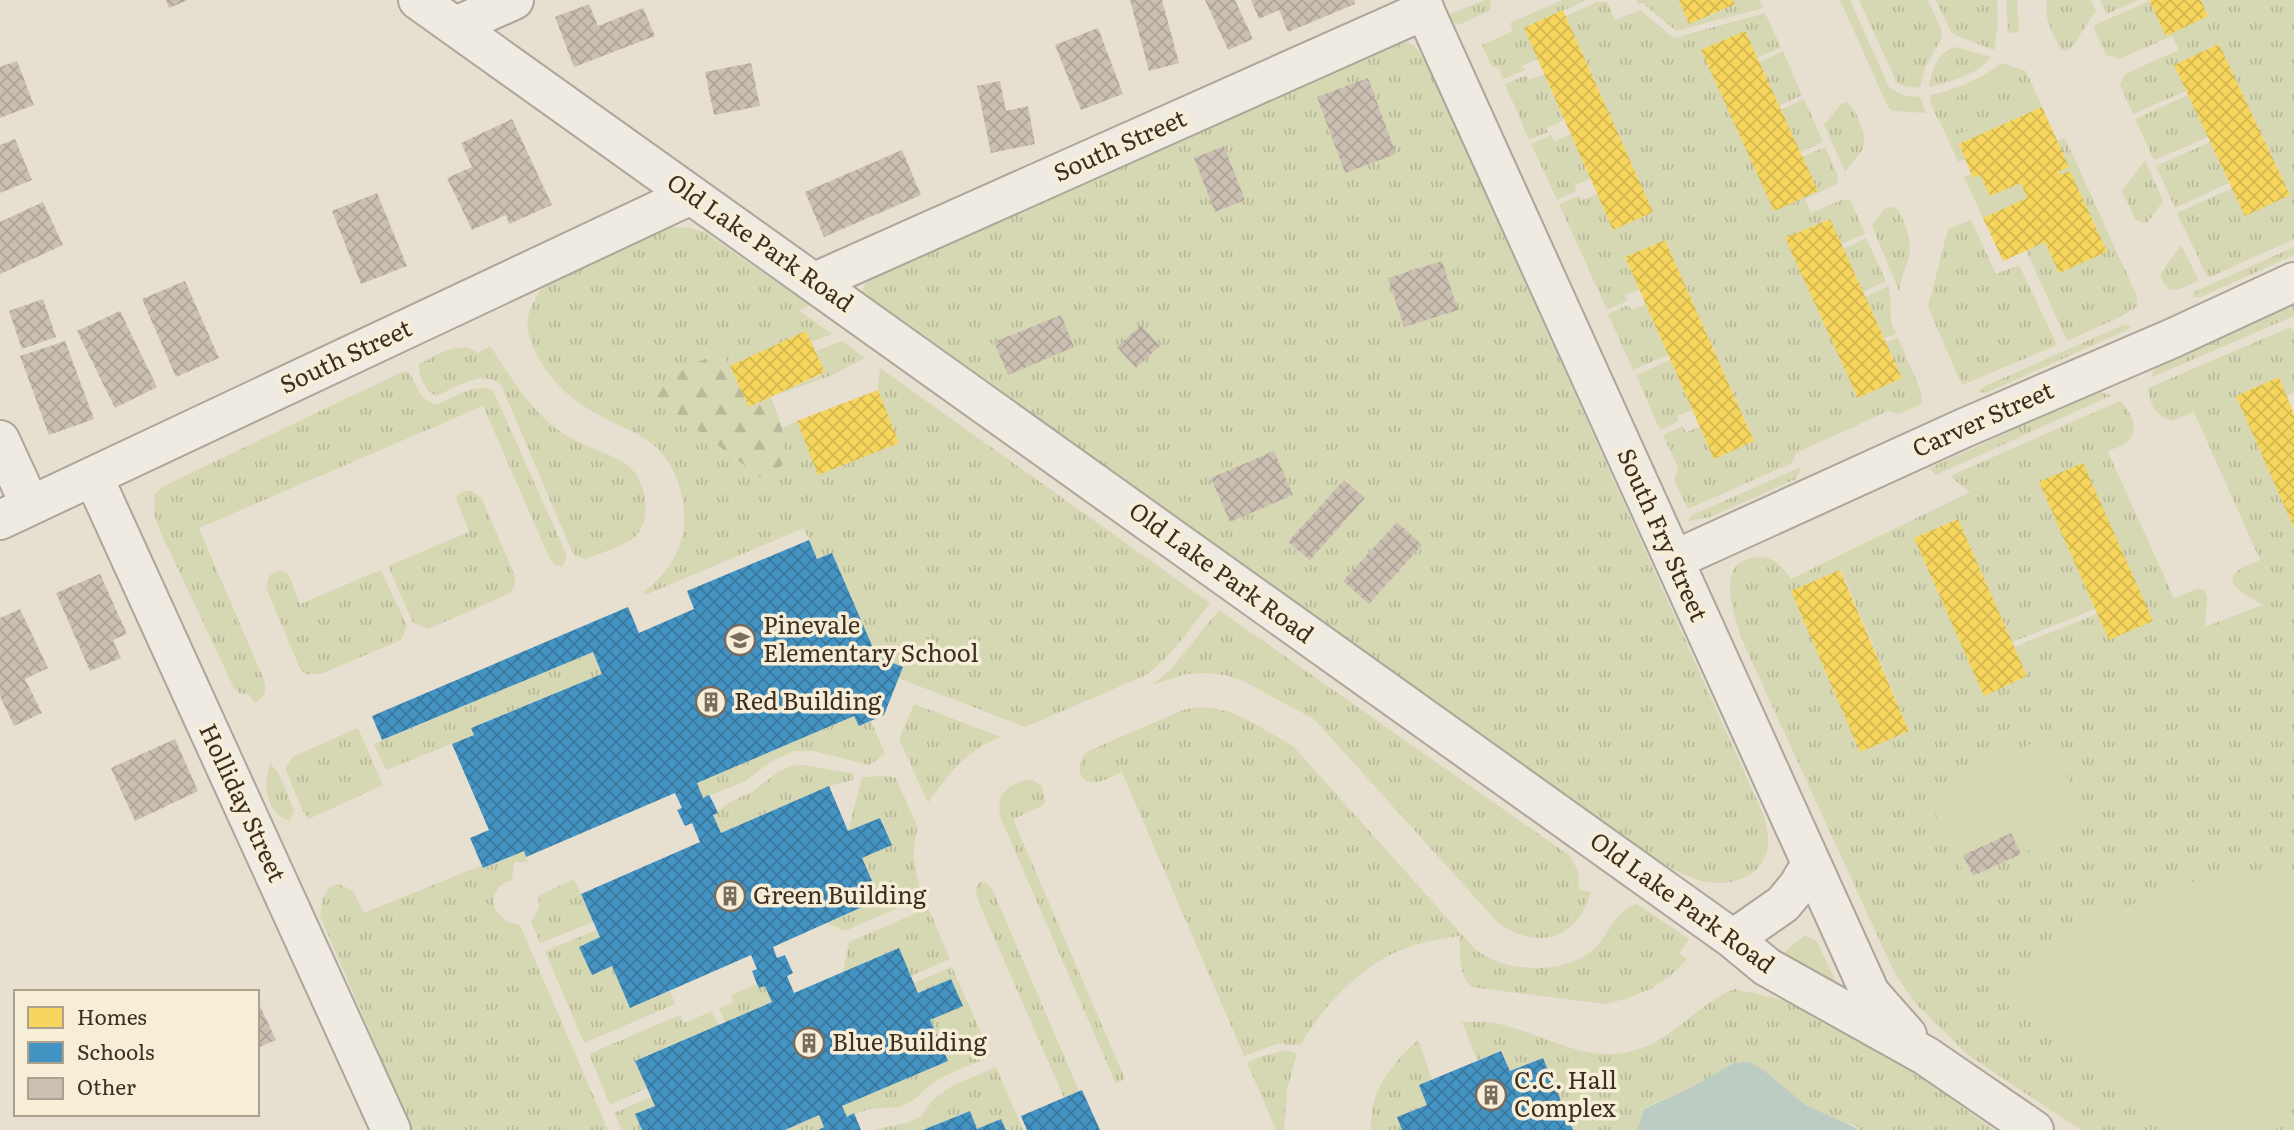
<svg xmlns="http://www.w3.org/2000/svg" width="2294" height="1130" viewBox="0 0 2294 1130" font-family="Literata,serif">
<defs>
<pattern id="grass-tufts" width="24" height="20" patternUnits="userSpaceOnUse" patternTransform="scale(1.75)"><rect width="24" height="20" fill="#d6d7b3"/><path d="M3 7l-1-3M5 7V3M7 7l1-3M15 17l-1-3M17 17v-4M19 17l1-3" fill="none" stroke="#b9b99a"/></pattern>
<pattern id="forest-firs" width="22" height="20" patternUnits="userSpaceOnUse" patternTransform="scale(1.75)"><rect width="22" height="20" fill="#d6d7b3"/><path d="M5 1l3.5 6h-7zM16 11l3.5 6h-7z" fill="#b9b99a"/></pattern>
<pattern id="homes-cross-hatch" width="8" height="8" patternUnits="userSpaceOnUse" patternTransform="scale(1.75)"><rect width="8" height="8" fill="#f6d55c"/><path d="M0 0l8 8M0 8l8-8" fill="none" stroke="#d4b750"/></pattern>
<pattern id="schools-cross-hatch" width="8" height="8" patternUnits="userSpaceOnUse" patternTransform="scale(1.75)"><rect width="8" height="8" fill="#4393c3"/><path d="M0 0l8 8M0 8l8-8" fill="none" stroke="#39789e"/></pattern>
<pattern id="building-cross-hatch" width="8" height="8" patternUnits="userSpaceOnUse" patternTransform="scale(1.75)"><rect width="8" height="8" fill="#cbbfb2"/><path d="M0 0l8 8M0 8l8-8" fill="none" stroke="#afa499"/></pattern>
</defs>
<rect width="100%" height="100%" fill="#e7e0d1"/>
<path fill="url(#grass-tufts)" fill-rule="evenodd" d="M1485 0H1490L1491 10 1461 24 1448 21 1450 14Z
M1562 0H1587L1524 28 1538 59 1522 66 1525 70 1503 79 1499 69 1491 65 1482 45 1513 31 1510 23Z
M1636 0H1679L1690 23 1734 3 1733 0H1760L1763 8 1676 31 1643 3 1638 4Z
M1859 0H1928L1941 29 1942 37 1925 68 1920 88 1904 86 1897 83Z
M1936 0H1997L1998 25 1994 50 1957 36 1951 32Z
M2006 0H2017L2019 32 2008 33Z
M2047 0H2091L2096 11 2072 47 2067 51 2061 50C2053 35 2043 17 2047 0Z
M2100 0H2138L2107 14Z
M2201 0H2294V239L2210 277 2207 276 2177 213 2232 188 2290 194 2219 44 2174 65 2186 91 2133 114 2120 85 2125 74 2179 50 2172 36 2119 59 2106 55 2094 28 2095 25 2149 1 2166 35 2208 16Z
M1597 2H1607L1615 20 1640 10 1674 38 1765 13 1781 47 1757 58 1745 31 1702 50 1802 157 1825 147 1838 176 1837 184 1805 199 1811 213 1844 199 1851 201 1865 234 1841 244 1829 219 1786 238 1858 398 1902 378 1886 342 1898 338 1921 391 1922 404 1899 414 1888 411 1796 453 1792 463 1688 509 1674 480 1678 468 1663 435 1682 426 1686 432 1700 427 1714 458 1754 440 1665 240 1625 257 1639 290 1625 295 1627 301 1607 310 1559 204 1579 196 1582 200 1597 194 1613 230 1653 212 1566 16Z
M1405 42C1423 46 1429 72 1437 86L1764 816C1766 823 1768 831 1768 838 1770 872 1737 887 1707 882 1691 879 1676 871 1662 863L873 306 863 293C864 278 877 273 888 266Z
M1955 47 1991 57C1978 75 1949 82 1929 87 1932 70 1937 53 1955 47Z
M1783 51 1802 95 1779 106 1759 62Z
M2010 66 2026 71 2039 100 1948 139 1932 107 2000 78Z
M1544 74 1564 120 1546 128 1548 132 1529 140 1505 84 1526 75 1529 80Z
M2188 95 2208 137 2154 160 2135 119Z
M1804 99 1823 142 1800 152 1780 110Z
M1846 102C1854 107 1856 113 1859 121 1871 148 1862 150 1845 172L1824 125 1841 104Z
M1571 134 1590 179 1575 185 1576 191 1557 200 1531 144 1551 135 1554 142Z
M2065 138 2136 294 2138 306 2120 317 2067 341 2026 250 2045 242 2059 273 2107 252 2070 171 2060 175 2058 172 2057 141Z
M2210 142 2229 183 2175 208 2156 166Z
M2145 160 2163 201 2148 222 2142 223 2136 220 2122 191Z
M1893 207C1900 210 1900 213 1903 220 1918 256 1905 258 1899 291L1872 226 1885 208Z
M1971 220 1996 274 2019 265 2057 345 1962 385 1928 307 1948 229Z
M676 227 691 228 706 233 809 305 799 311 832 334 811 342 806 332 730 366 720 351 645 390 768 483 785 461 782 428 797 421 818 474 899 443 878 390 880 368 1210 603C1190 628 1171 658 1144 676L1025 727 898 678 877 657 832 553 817 559 804 528 645 595 644 591C668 574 684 549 684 519 684 494 677 470 659 450 647 437 630 431 614 423 581 407 552 387 536 353 523 325 525 315 541 289L661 229Z
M1866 238 1886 281 1863 292 1843 249Z
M2181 245 2199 281 2180 289 2169 290 2162 280 2161 273Z
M2294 247V255L2201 297H2193L2194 292Z
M1888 286C1894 301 1886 318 1897 334L1884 338 1865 297Z
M2294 303V316L2150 378 2158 364Z
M1646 304 1668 355 1633 370 1608 314 1628 305 1632 310Z
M2123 325 2131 326 2129 329 1986 393 1977 391 1983 387Z
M2291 327 2294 333V393L2286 396 2279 377 2236 396 2294 528V1130H2081L1968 1055 1916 1004 1895 974 1741 638C1736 619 1727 597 1731 577 1734 558 1762 552 1776 562 1782 566 1787 574 1791 579L1970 492 1950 476 2120 401C2130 410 2141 429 2128 441 2123 446 2114 448 2108 452L2174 598 2196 589H2204L2207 598 2205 627 2262 605C2253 598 2218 584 2239 570 2245 565 2254 563 2260 560L2194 412 2172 421C2154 414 2151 406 2148 388ZM2039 482 2109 640 2097 614 2014 647 2027 676 1984 696 1914 538 1958 519 2012 642 2095 609ZM1841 570 1909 730 1860 751 1791 591ZM1927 794 2088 822 1967 879Z
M842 341 865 358 830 376 771 397 825 373 816 351Z
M490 346C511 377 531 412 562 433 582 446 606 451 626 464 647 478 655 524 631 540 618 548 600 553 586 559L573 554 501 385C483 368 454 389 436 396 425 391 418 376 419 364 438 355 459 339 478 353Z
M1670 360 1692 410 1677 416 1679 421 1660 430 1636 375Z
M404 371 410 374C417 387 421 403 438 404 453 398 478 382 493 390L567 556 562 567 555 565 550 559 483 406 199 528 264 680C267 691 265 698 254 703L250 695 239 693 234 688 161 533 154 514 155 494 162 488 172 482Z
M2097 392 2112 395 1936 475 1929 468Z
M1801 467 1796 479 1710 517 1688 521 1692 515Z
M466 491H472L482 499 514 574C517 585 514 591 504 596L428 629 413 623 388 566 469 532 456 498 460 493Z
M281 570 289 575 300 604 381 570 407 626 401 640 321 674H306L300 669 266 587 270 575Z
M1219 610 1570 856 1578 871 1579 890 1591 892C1576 940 1540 950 1499 924L1314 719 1241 680 1225 675 1205 673 1186 674 1152 685 1171 669Z
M593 652 602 674 472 727 474 735 386 770 374 744Z
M914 704 1001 737C969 748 946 776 928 803L899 739Z
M1197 707 1213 708 1229 712 1248 720 1293 746 1475 949C1503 972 1559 975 1589 953 1610 938 1611 912 1637 904L1689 939 1679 954 1687 959 1671 975 1652 988 1626 999 1604 1004 1472 987C1457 973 1461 954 1459 936 1444 939 1427 941 1412 946 1368 959 1322 1005 1301 1045L1277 1044 1244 1056 1122 772C1114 775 1104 782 1095 782 1076 783 1077 763 1086 752L1183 710Z
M854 716 871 721 885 754 869 765 813 751H795L772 761 744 782 703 798 697 783Z
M358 728 383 785 309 819 302 810 286 770 287 765 294 756Z
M270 763 279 774 294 810 290 822C286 819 279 816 276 813 264 799 265 778 270 763Z
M805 765 854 774 853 780 829 786 721 833 713 815 730 802 752 792 778 772 791 766Z
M887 776 896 778 918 828C909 851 916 875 923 897L845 931 827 923 880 899 862 858 892 845 881 818 848 831 862 777Z
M1026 780H1033L1042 786 1045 801 1042 806 1013 819 1125 1079 1116 1084 1001 819C995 796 1005 786 1026 780Z
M524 851 528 862H514L512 881C497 883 491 896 495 909L507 922 520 925 608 1130H412L320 916 323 898 329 887 338 884 353 891 364 913 482 865 484 868Z
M574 879 593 922 540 943 531 922 539 907 538 896Z
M980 882 987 883 993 891 1096 1130H1078L977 898 976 888Z
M928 908 950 959 911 976 898 948 843 972 849 942Z
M597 930 600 937 579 947 592 974 612 966 631 1008 670 991 675 1004 584 1043 545 951Z
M952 967 991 1056 946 1075 928 1086 915 1099 900 1107 869 1109 847 1117 842 1106 948 1061 930 1020 963 1005 951 979 918 993 914 983Z
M757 984 759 988 765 986 772 1002 725 1022 719 1008 734 1002 731 995Z
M1735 989 1783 1000 1785 989 1846 1022 1994 1130H1860L1856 1126 1830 1118 1807 1106 1785 1089 1734 1064 1692 1087 1644 1108 1637 1130H1573L1543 1059 1510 1071 1501 1051 1477 1060 1462 1022C1472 1022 1483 1021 1494 1023 1543 1032 1587 1067 1639 1049 1675 1037 1700 1002 1735 989Z
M712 1011 718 1025 636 1060 647 1088 610 1105 589 1054 680 1015 684 1023Z
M1418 1040 1432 1079 1419 1085 1427 1105 1397 1117 1402 1130H1371C1369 1091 1391 1065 1418 1040Z
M1286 1050 1297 1053 1287 1090 1284 1130H1276L1247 1063 1259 1057Z
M996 1067 1023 1130H1006L1001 1119 977 1129 969 1111 923 1130H873L910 1122 921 1116 934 1099 952 1086Z
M651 1097 655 1106 635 1114 642 1130H622L614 1113Z
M819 1115 824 1127 817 1130H785Z"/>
<path fill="url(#forest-firs)" d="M720 351 730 366 749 407 771 397 782 428 785 461 768 483 644 390Z"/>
<path fill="#d6d7b3" d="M1840 0H1850L1889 87 1902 95 1920 97 1926 113 1892 111 1888 107Z
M2002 63 2010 66 2000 78 1932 107 1930 95C1954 91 1982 78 2002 63Z
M2039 100 2042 107 1959 144 1965 159 1958 162 1948 139Z
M1971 174 1973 178 1980 175 1990 196 2021 183 2027 198 1983 218 1964 177Z
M2047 736 2088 822 2021 854 2010 833 1963 855 1973 876 1967 879 1926 794Z
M2269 872 2294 876V1104L2276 1130H2178L2002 1001 2093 922 2177 884Z
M1805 935 1817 942 1839 988 1777 958Z"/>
<path fill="#bcccc2" d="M1749 1062 1763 1070 1807 1106 1860 1130H1637L1644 1109 1692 1087 1734 1063Z"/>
<path fill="url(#homes-cross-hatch)" d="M1679 0H1733L1735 4 1689 24Z
M2149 0H2201L2208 16 2166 36Z
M1563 10 1653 212 1613 230 1524 28Z
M1745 31 1818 191 1774 211 1701 50Z
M2219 44 2290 195 2245 216 2174 65Z
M2042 107 2069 167 2058 172 2060 175 2070 171 2107 252 2059 273 2045 242 2003 261 1983 218 2027 198 2021 183 1990 196 1980 175 1973 178 1959 144Z
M1830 219 1902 378 1858 398 1785 238Z
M1665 240 1754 441 1714 459 1625 257Z
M806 331 825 372 749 407 730 366Z
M2279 377 2294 414V528L2236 396Z
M878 390 899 443 818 475 797 421Z
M2083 463 2153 621 2109 640 2039 482Z
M1958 519 2027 676 1984 696 1914 538Z
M1840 570 1909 731 1860 752 1791 591Z"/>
<path fill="url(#schools-cross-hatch)" d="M809 540 817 559 832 553 877 657 903 667 884 715 859 726 854 716 697 783 703 798 709 795 714 804 718 813 713 815 721 833 829 786 848 831 880 818 892 845 862 858 880 899 773 947 777 958 785 955 793 973 787 976 794 993 899 948 918 993 951 979 963 1006 930 1020 948 1061 842 1106 847 1117 854 1113 861 1130H818L824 1127 819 1115 785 1130H642L635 1114 655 1106 635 1061 772 1002 765 986 759 988 757 984 752 971 757 969 751 955 630 1008 612 966 592 975 579 947 600 937 581 894 700 842 692 823 685 826 677 810 682 808 675 793 526 857 524 851 483 868 470 838 489 830 452 744 474 735 471 728 602 674 593 652 382 740 372 716 628 607 639 633 694 609 687 591Z
M1501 1051 1510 1071 1543 1058 1573 1130H1402L1397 1117 1427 1105 1419 1085Z
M1082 1090 1100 1130H1027L1021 1116Z
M970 1111 977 1129 1001 1119 1006 1130H923Z"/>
<path fill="url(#building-cross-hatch)" d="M166 0H188L169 8Z
M1130 0H1162L1179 63 1149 71Z
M1205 0H1235L1253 39 1228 50Z
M1251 0H1354L1355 4 1288 32 1279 10 1259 19Z
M589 4 598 26 643 8 655 36 574 67 555 17Z
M1098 28 1123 94 1081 110 1055 45Z
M17 61 34 105 0 118V67Z
M751 63 760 106 714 115 705 72Z
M1368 78 1396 154 1345 173 1317 97Z
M1000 81 1006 111 1028 106 1035 144 991 153 977 86Z
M512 119 552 205 509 224 506 215 472 230 447 178 472 167 461 143Z
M15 139 32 180 0 193V145Z
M1224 146 1245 200 1215 212 1194 158Z
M902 150 921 195 824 237 805 192Z
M377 193 407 266 361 284 332 211Z
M43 202 63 245 0 274V222Z
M1442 261 1458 310 1404 327 1388 278Z
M185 281 219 358 176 377 142 299Z
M43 299 56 337 22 349 9 311Z
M120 311 157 387 115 408 77 331Z
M1061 315 1074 347 1008 375 994 342Z
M1141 325 1160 346 1136 368 1117 347Z
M65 341 94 419 49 435 20 356Z
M1274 451 1293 495 1230 522 1211 478Z
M1344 480 1365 498 1310 560 1288 542Z
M1397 522 1422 545 1369 604 1343 581Z
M100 574 127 634 113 640 121 658 90 671 56 593Z
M20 609 48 668 25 679 42 713 14 726 0 696V618Z
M175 739 198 791 135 821 111 768Z
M2011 833 2021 854 1973 876 1963 855Z
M260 1006 276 1040 257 1048V1007Z"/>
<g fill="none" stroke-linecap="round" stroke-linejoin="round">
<g stroke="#ada599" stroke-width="42">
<path id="minor" d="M418 0 1733 939 1767 967 1926 1056 2034 1130
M1420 0 1870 993 1907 1035
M456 26 514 0
M815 282 1425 10
M0 440 30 505
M93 476 391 1130
M0 520 691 195
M1674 560 1964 428 2173 338 2294 282
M1733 939 1783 904 1798 886 1811 864"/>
</g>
<use href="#minor" stroke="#efebe3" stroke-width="38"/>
</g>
<defs>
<g id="school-ring" transform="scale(1.575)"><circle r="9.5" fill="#f7eed8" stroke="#786c5e" stroke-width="1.5"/><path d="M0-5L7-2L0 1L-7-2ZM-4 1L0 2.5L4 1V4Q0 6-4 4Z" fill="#786c5e"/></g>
<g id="building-ring" transform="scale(1.575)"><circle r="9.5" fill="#f7eed8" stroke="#786c5e" stroke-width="1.5"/><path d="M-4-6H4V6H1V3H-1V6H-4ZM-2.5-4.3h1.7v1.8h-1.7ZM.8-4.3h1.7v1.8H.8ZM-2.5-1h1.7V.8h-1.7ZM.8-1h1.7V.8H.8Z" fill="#786c5e"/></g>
</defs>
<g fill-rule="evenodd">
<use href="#school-ring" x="740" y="640"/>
<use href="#building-ring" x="711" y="702"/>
<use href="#building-ring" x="730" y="896"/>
<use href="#building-ring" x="809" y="1043"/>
<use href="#building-ring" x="1491" y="1095"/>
</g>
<g text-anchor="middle" stroke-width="7" stroke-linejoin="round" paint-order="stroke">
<g font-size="24" fill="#3d2e20" stroke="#f7eed8">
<text transform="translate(1120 146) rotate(-24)" y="8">South Street</text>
<text transform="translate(760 243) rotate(35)" y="8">Old Lake Park Road</text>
<text transform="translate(346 357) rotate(-25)" y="8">South Street</text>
<text transform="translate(1983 420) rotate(-24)" y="8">Carver Street</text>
<text transform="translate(1662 535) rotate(66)" y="8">South Fry Street</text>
<text transform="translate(1221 573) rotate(36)" y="8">Old Lake Park Road</text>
<text transform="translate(242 803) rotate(65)" y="8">Holliday Street</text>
<text transform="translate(1682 903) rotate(36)" y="8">Old Lake Park Road</text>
</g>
<g font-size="24" fill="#3d2e20" stroke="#f7eed8" text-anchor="start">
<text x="763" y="634">Pinevale<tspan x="763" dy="28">Elementary School</tspan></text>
<text x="734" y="710">Red Building</text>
<text x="753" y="904">Green Building</text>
<text x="832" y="1051">Blue Building</text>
<text x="1514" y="1089">C.C. Hall<tspan x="1514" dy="28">Complex</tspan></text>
</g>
</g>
<rect x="14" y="990" width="245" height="126" fill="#f7eed8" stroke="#ada18e" stroke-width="2"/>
<rect x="28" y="1007" width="35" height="21" fill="#f6d55c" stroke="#ada18e" stroke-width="2"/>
<text x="77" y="1025" font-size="21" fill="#3d2e20">Homes</text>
<rect x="28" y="1042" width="35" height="21" fill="#4393c3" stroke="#ada18e" stroke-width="2"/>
<text x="77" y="1060" font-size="21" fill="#3d2e20">Schools</text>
<rect x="28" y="1078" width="35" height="21" fill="#cbbfb2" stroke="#ada18e" stroke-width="2"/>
<text x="77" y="1095" font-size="21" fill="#3d2e20">Other</text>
</svg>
